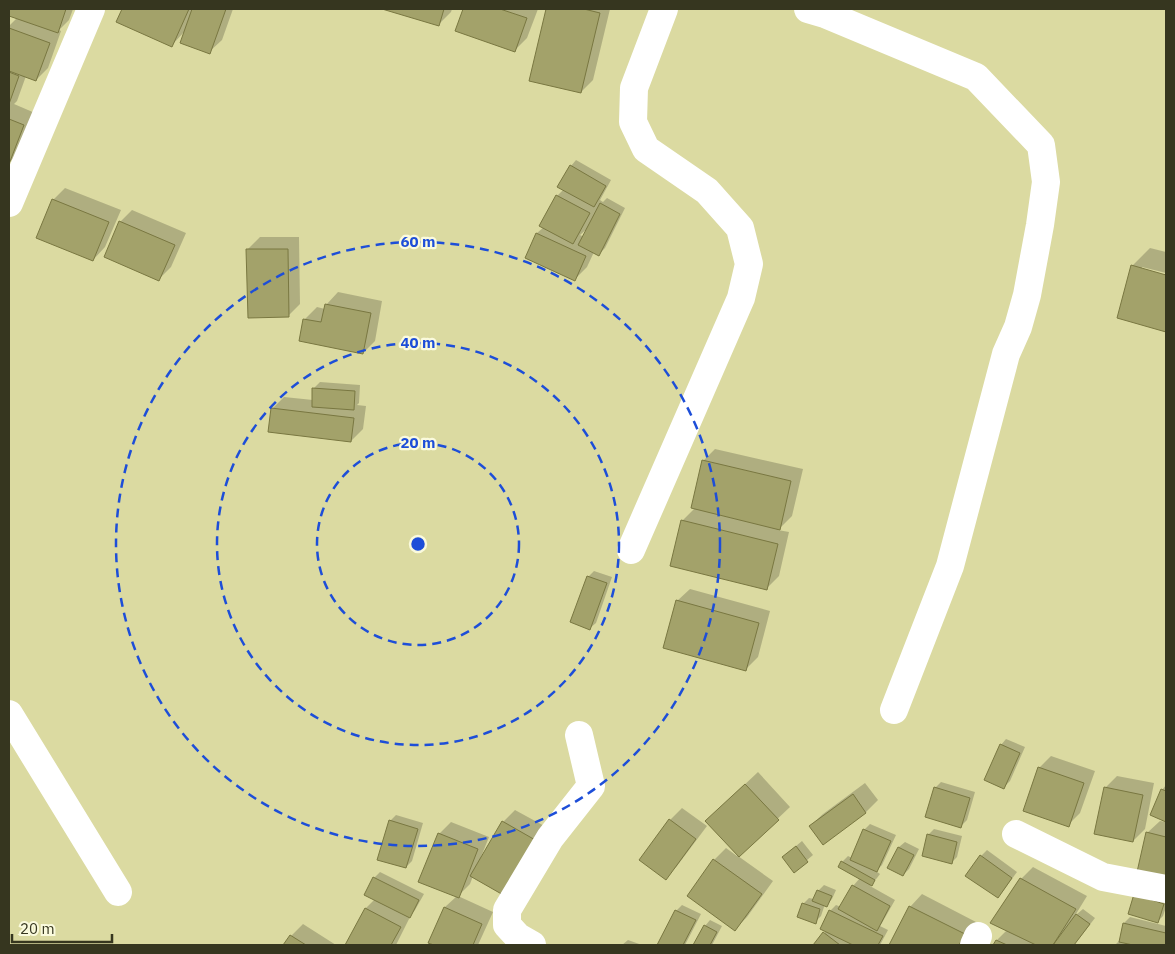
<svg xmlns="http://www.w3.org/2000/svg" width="1175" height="954" viewBox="0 0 1175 954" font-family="'IBM Plex Sans',sans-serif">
<rect width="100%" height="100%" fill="#dbdaa1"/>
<path fill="#0003" fill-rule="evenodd" d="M9 9H73L69 20 59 30 61 31 48 68 36 80 26 76 17 101 14 104 35 113 20 151 9 163V26L17 18 9 15Z
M123 9H233L222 40 209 52 185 31 172 45 118 21Z
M387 9H452L451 12 439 24Z
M464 9H538L527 38 515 50 457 30Z
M547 9H610L593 80 581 92 531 80Z
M576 160 611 180 600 200 603 202 607 198 625 208 605 248 599 254 594 252 587 267 575 279 526 257 537 233 544 227 541 225 557 196 564 189 571 166ZM588 228 584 237 580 235Z
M65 188 121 210 105 247 93 260 53 200Z
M132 210 186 233 171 267 159 279 120 222Z
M260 237H299L300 304 288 316 248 249Z
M1150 248 1166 252V273L1142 267V269L1166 276V330L1118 317 1132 266Z
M338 292 382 301 375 341 363 353 300 340 305 319 317 307 325 309 326 305Z
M320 382 360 385 359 403 357 405 366 406 363 429 351 441 272 409 284 397 313 400 314 388Z
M715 449 803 469 792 516 778 530 789 532 779 576 767 588 682 521 695 508 703 461Z
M594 571 612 577 596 623 590 628 588 577Z
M690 589 770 611 758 657 746 669 677 601Z
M1006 739 1025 747 1010 781 1004 787 1001 745Z
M1051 756 1095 771 1080 813 1068 825 1039 768Z
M758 772 790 807 738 856 773 881 747 917 735 929 689 896 714 860 726 848 737 856 738 855 706 821Z
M1117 776 1154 783 1145 829 1133 841 1105 788Z
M941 782 975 792 967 820 961 826 935 788Z
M865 783 878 800 866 812 823 844 810 826 823 814Z
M1166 785V820L1152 814 1162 790Z
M682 808 707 826 677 866 665 878 670 820Z
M515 810 548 828 517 882 473 876 470 884 458 896 493 912 478 945H437L430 942 445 907 457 896 439 834 451 822 489 837 481 857H483L503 822Z
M396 815 423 823 412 861 406 867 390 821Z
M1160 821 1166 822V878L1147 833Z
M870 824 896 835 882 865 876 871 880 874 877 878 870 886 895 900 882 923 880 926 888 930 880 945H815L826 931 830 911 836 905 841 907 853 886 860 878 842 862 848 856 852 858 864 830Z
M934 829 962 836 957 857 952 862 928 835Z
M802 841 813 855 794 871 783 857Z
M905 842 919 849 909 869 903 875 889 868 899 847Z
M987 850 1017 872 1003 891 998 897 981 856Z
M1033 867 1087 896 1076 914H1077L1083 909 1095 918 1074 945H995L997 940 1007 930 1021 879Z
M380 872 424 894 415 910 411 915 396 945H346L366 908 375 899 374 878Z
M824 885 836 890 832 899 827 905 825 904 821 916 815 922 803 904 809 898 814 899 818 891Z
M922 894 976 922 964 945H891L910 907Z
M1135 895 1166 898V907L1163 916 1157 922Z
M682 905 701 914 685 945H659L676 911Z
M1130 917 1166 926V945H1115L1121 939 1124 923Z
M710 920 722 926 712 945H695L705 926Z
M303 924 336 945H284L291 936Z
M628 940 642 945H622Z"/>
<path fill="#a3a26a" stroke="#797741" d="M9 9H66L58 33 9 16Z
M122 9H189L172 47 116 22Z
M192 9H226L210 54 180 43Z
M382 9H444L439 26Z
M463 9H500L527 18 515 52 455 31Z
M546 9H584L600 13 581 93 529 81Z
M9 28 50 43 36 81 9 71Z
M9 72 19 76 9 104Z
M9 119 24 125 9 164Z
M570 165 606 186 594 207 557 187Z
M556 195 590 213 573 244 539 226Z
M52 199 109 222 93 261 36 238Z
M600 203 620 214 599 256 578 245Z
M119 221 175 245 159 281 104 257Z
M536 233 586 256 575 281 525 258Z
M246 249H288L289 317 248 318Z
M1131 265 1166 275V332L1117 318Z
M325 304 371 313 363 354 299 341 303 319 321 322Z
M312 388 355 391 354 410 312 407Z
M271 408 354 418 351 442 268 432Z
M702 460 791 481 780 530 691 508Z
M681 520 778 544 767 590 670 566Z
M587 576 607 583 590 630 570 622Z
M676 600 759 623 746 671 663 648Z
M1000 744 1020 753 1004 789 984 780Z
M1038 767 1084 783 1069 827 1023 811Z
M745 784 779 820 739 857 705 821Z
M934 787 970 798 961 828 925 817Z
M1104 787 1143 795 1133 842 1094 834Z
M1161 789 1166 791V822L1150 815Z
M853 794 866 813 823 845 809 826Z
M669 819 696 839 666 880 639 860Z
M389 820 418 829 406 868 377 860Z
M502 821 537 841 505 896 470 876Z
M863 829 891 841 877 872 850 860Z
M1146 832 1166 837V879L1137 872Z
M438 833 478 849 459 898 418 882Z
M927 834 957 842 952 864 922 856Z
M796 846 808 862 794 873 782 857Z
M898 847 914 855 903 876 887 868Z
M980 855 1012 878 998 898 965 876Z
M713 859 762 894 735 931 687 896Z
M841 861 875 880 872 886 838 867Z
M373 877 419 900 410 918 364 895Z
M1020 878 1076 909 1053 945H1036L990 923Z
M852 885 890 906 877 931 838 909Z
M817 890 832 896 827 907 812 901Z
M1134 894 1164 904 1158 923 1128 914Z
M802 903 820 909 816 924 797 917Z
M909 906 965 934 959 945H889Z
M444 907 482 924 473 945H434L428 943Z
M365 908 401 927 391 945H345Z
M675 910 696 920 683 945H657Z
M829 910 883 936 878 945H853L820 929Z
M1076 914 1090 924 1074 945H1053Z
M1123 923 1166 933V945H1133L1119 942Z
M704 925 717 932 710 945H693Z
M823 932 840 945H813Z
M290 935 306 945H283Z
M996 940 1007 945H993Z"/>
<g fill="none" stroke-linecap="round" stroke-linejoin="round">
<path stroke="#fff" stroke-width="28" d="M808 9 825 14 976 77 1041 145 1046 182 1040 225 1027 295 1018 327 1006 354 950 566 894 710
M9 203 91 9
M631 550 741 298 749 264 740 228 707 191 646 149 633 122 634 88 664 9
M9 714 118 892
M1016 834 1103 877 1166 889
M532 945 518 937 507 925V910L550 838 591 786 579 735
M974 945 978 936"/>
</g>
<g fill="none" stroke="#1d4ed8" stroke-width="2.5" stroke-dasharray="9 6">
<circle cx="418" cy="544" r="101"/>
<circle cx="418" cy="544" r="201"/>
<circle cx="418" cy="544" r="302"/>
</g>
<circle cx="418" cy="544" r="8" fill="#1d4ed8" stroke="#fafadd" stroke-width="2.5"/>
<g font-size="15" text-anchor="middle" font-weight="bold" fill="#1d4ed8" stroke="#fafadd" stroke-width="4.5" stroke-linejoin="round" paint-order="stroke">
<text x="418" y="247">60 m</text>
<text x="418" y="348">40 m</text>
<text x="418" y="448">20 m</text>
</g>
<rect width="1175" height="954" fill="none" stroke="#36361f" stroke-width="20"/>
<path d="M12 934v8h100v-8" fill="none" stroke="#36361f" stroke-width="2.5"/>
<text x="20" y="934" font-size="15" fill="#36361f" stroke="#fafadd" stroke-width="4" paint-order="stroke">20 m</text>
</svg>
